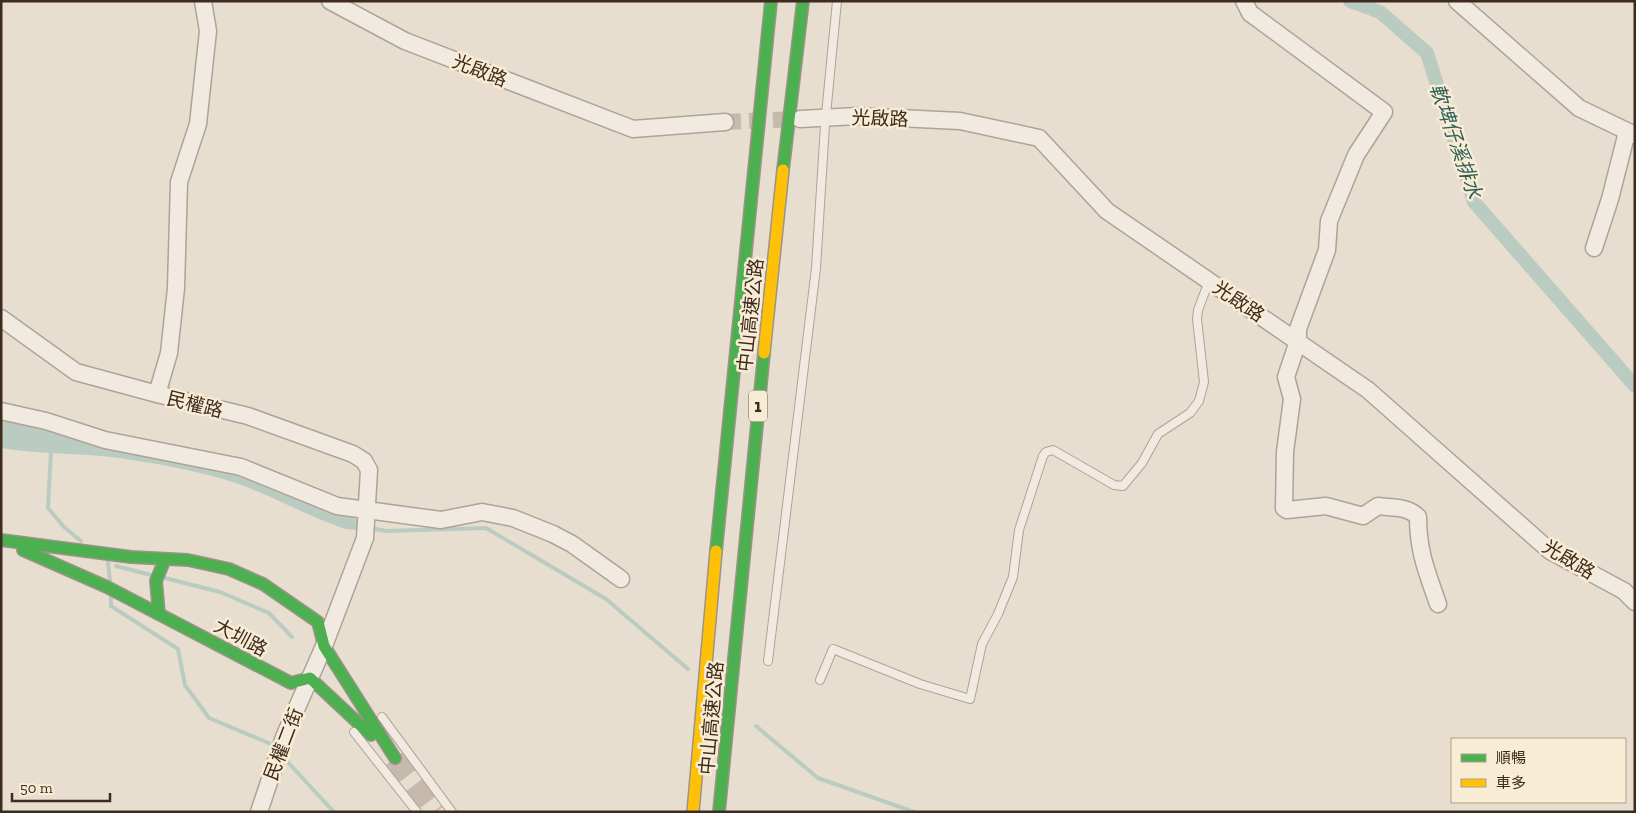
<svg xmlns="http://www.w3.org/2000/svg" width="1636" height="813" viewBox="0 0 1636 813" font-family="'Zilla Slab','Noto Sans TC',serif">
<rect width="100%" height="100%" fill="#e8ded0"/>
<path fill="#baccc1" d="M1 417 237 467 361 521 358 530 345 529C304 515 267 492 226 480 189 469 149 462 111 457 74 453 38 454 1 448Z"/>
<g fill="none" stroke-linecap="round" stroke-linejoin="round">
<path stroke="#baccc1" stroke-width="4" d="M51 450 48 508 64 527 81 541
M370 528 387 531 486 528 606 599 688 669
M108 563 110 580
M116 566 151 575
M165 578 220 592 269 613 292 637
M111 597V606L178 649 185 685 209 718 271 744 274 748
M756 726 818 778 914 812
M283 757 334 812"/>
<path stroke="#baccc1" stroke-width="14" d="M1350 1 1380 12 1427 53 1474 202 1635 386"/>
<path stroke="#c6baac" stroke-width="16" stroke-dasharray="16 8" stroke-linecap="butt" d="M725 122 795 119"/>
<path stroke="#c6baac" stroke-width="22" stroke-dasharray="22 11" stroke-linecap="butt" d="M395 758 436 812"/>
<g stroke="#ada398" stroke-width="10">
<path id="lane" d="M768 661 816 268 825 125 837 1
M820 680 833 649 920 684 970 699 982 644 998 614 1013 577 1019 530 1043 456 1046 452 1053 450 1114 485 1123 486 1142 463 1158 434 1190 413 1199 401 1204 382 1197 319 1198 310 1209 281
M382 717 452 812
M354 732 417 812"/>
</g>
<g stroke="#ada398" stroke-width="19">
<path id="street" d="M203 1 208 31 198 124 179 182 176 288 169 353 157 394 248 416 353 454 364 461 369 470 365 538 324 646 284 737 259 812
M330 1 405 41 633 129 725 122
M1244 1 1250 13 1384 112 1356 155 1329 221 1327 250 1298 329V341L1286 377 1292 399 1285 452 1284 508 1287 510 1326 506 1363 516 1378 506C1392 508 1408 506 1418 517 1418 552 1427 572 1438 604
M1457 1 1579 108 1635 135
M800 119 857 116 960 121 1039 138 1107 211 1368 390 1550 551 1624 591 1635 602
M1594 248 1610 199 1627 132
M1 318 76 372 157 394
M1 411 46 421 105 440 241 467 337 506 441 520 482 512 513 518 553 534 572 544 621 579"/>
</g>
<g stroke="#9d9388" stroke-width="14">
<path id="fast" d="M783 170 803 1
M1 540 131 557 188 560 229 569 263 584 318 622 324 646 395 758
M23 550 107 587 291 683 310 678 371 735
M716 551 771 1
M159 614 156 581 165 559
M719 812 764 353"/>
</g>
<g stroke="#9d9388" stroke-width="14">
<path id="slow" d="M764 353 783 170
M693 812 716 551"/>
</g>
<use href="#lane" stroke="#f0eae1" stroke-width="8"/>
<use href="#street" stroke="#f0eae1" stroke-width="16"/>
<use href="#fast" stroke="#4caf50" stroke-width="11"/>
<use href="#slow" stroke="#ffc107" stroke-width="11"/>
</g>
<g text-anchor="middle" stroke-width="5" stroke-linejoin="round" paint-order="stroke">
<rect fill="#f9ecd5" stroke="#766555" stroke-width="1" x="749" y="390.5" width="18" height="31" rx="4"/>
<g font-size="18" font-weight="bold" fill="#3e2b1e">
<text x="758" y="412">1</text>
</g>
<g font-size="19" fill="#3e2b1e" stroke="#f9ecd5">
<text transform="translate(480 70) rotate(21)" y="7">光啟路</text>
<text transform="translate(880 118) rotate(2)" y="7">光啟路</text>
<text transform="translate(1239 301) rotate(34)" y="7">光啟路</text>
<text transform="translate(750 315) rotate(-84)" y="7">中山高速公路</text>
<text transform="translate(195 404) rotate(14)" y="7">民權路</text>
<text transform="translate(1569 559) rotate(31)" y="7">光啟路</text>
<text transform="translate(241 637) rotate(28)" y="7">大圳路</text>
<text transform="translate(711 718) rotate(-85)" y="7">中山高速公路</text>
<text transform="translate(283 744) rotate(-69)" y="7">民權二街</text>
</g>
<g font-size="20" font-style="italic" fill="#2c5f58" stroke="#f9ecd5">
<text transform="translate(1456 141) rotate(71)" y="7">軟埤仔溪排水</text>
</g>
</g>
<rect width="1636" height="813" fill="none" stroke="#3e2b1e" stroke-width="5"/>
<rect x="1451" y="738" width="175" height="65" fill="#f9ecd5" stroke="#ae9f8c"/>
<rect x="1461" y="754" width="25" height="8" fill="#4caf50" stroke="#ae9f8c"/>
<text x="1496" y="763" font-size="15" fill="#3e2b1e">順暢</text>
<rect x="1461" y="779" width="25" height="8" fill="#ffc107" stroke="#ae9f8c"/>
<text x="1496" y="788" font-size="15" fill="#3e2b1e">車多</text>
<path d="M12 793v8h98v-8" fill="none" stroke="#3e2b1e" stroke-width="2.5"/>
<text x="20" y="793" font-size="15" fill="#3e2b1e" stroke="#f9ecd5" stroke-width="4" paint-order="stroke">50 m</text>
</svg>
